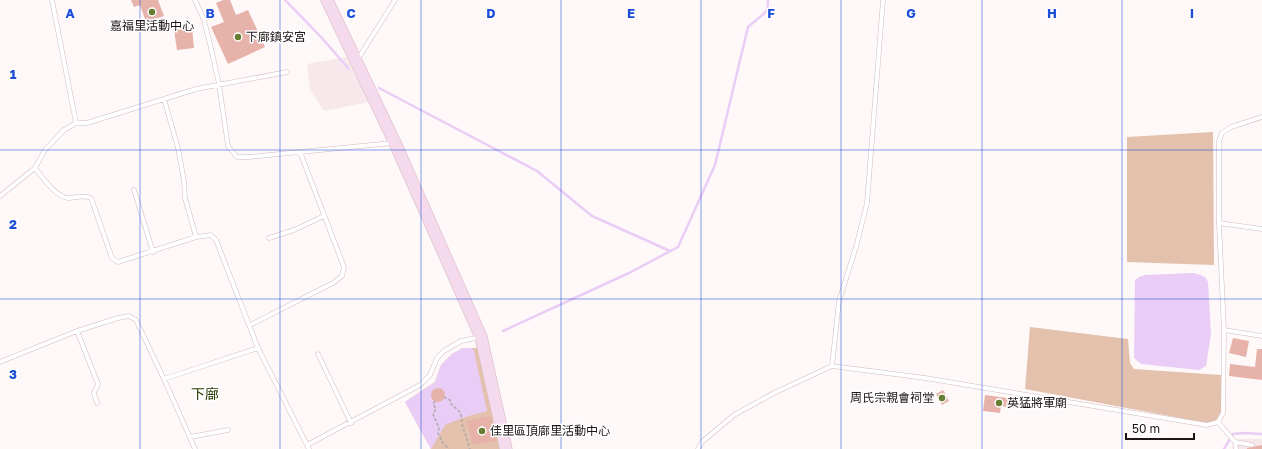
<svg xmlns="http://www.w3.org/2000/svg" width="1262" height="449" viewBox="0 0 1262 449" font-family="'Golos Text','Noto Sans TC',sans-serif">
<rect width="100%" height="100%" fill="#fef8f9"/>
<path fill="#f6e8eb" d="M346 57 369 102 324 111 310 90 307 64Z
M1238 439H1262V449H1233L1232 444Z"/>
<path fill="#e3c1ac" d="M1213 132 1214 265 1127 262V137Z
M1030 327 1128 339 1130 363 1134 369 1221 375V413L1216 420 1207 423 1025 389Z
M463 348H477L502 449H431L405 402 435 382 441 365 452 354Z"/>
<path fill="#eacdf6" d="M1193 273 1201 275 1206 278 1208 282 1211 334 1206 366 1199 370 1141 364 1134 358 1135 280 1139 277 1145 275Z
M463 348H472L474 351 487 411 465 417 445 425 431 449 405 402 435 382 441 365 452 354Z"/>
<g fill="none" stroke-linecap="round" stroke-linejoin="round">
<path stroke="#eacdf6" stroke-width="2.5" d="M285 0 321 37 348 68
M379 88 537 171 592 216 670 251
M503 331 629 273 678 247 715 165 748 27C752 23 766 13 767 10 768 7 768 3 768 0
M1224 449 1233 434 1244 433 1262 434"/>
</g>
<path fill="#e6b2aa" d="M131 0H158L164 16 146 22 140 5 134 7Z
M223 0H230L236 15 248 10 265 47 228 64 211 27 224 22 216 3Z
M192 28 194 48 177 50 174 30Z
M1233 338 1249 341 1246 357 1229 353Z
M1257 349H1262V380L1229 376 1230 364 1255 367Z
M431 395a7 7 0 1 1 14 0a7 7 0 1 1-14 0Z
M943 390 949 401 942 405 936 394Z
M985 395 1015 399 1014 408 1001 406 1000 413 983 411Z
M491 416 496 441 472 445 467 421Z
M1262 445V449H1247V448Z"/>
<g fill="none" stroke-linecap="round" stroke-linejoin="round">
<g stroke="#d3b9be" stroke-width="5">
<path id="lane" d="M52 0 76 123
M195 0 204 20 210 44 219 84 228 146 237 157H249L392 143
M358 59 395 0
M164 99 178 148 184 181 185 198 196 237
M35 168C42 177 56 197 68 198 77 198 81 194 91 198L112 258 118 262 196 237 211 235 216 240 258 348 309 449
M134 190 153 252
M0 196 35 168 45 150 64 130 76 123H87L196 89 287 72
M1219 223 1262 229
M269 238 294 230 324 216
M250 325 333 283 342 276 344 267 300 152
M1224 330 1262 336
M77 331 98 384 94 393 97 403
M318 354 351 423
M0 362 77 331 118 318 129 316 136 320 164 379 195 449
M832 366 839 301 856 247 867 203 883 0
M164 379 258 348
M1218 422 1235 442 1236 449
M190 437 228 430
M1235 442 1252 445
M307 445 420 385 430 375 437 358 444 351 461 341 481 337
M698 449 702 442 734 415 776 392 832 366 925 378 1207 425 1218 422 1223 413 1224 330 1219 223V141L1222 133 1231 127 1262 117"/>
</g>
<g stroke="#d3b9be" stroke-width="13">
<path id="secondary" d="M327 0 395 143 481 337 506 449"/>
</g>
<path stroke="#aea7a8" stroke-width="1.5" stroke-dasharray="3 2" stroke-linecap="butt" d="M444 397 450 400 451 404 459 411 462 418V424L470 449
M435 401 433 404 436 409 433 414 439 428 438 433 443 443 449 449"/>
<use href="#lane" stroke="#fff" stroke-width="4"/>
<use href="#secondary" stroke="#f5d9ec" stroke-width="12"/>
</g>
<path fill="none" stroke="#1d4ed8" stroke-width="1" stroke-opacity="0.55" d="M140 0V449M280 0V449M421 0V449M561 0V449M701 0V449M841 0V449M982 0V449M1122 0V449M0 150H1262M0 299H1262"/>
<g fill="#657e31" stroke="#fff" stroke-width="1.5">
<circle cx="152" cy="12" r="4"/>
<circle cx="238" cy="37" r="4"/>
<circle cx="942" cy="398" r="4"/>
<circle cx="999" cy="403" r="4"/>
<circle cx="482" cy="431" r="4"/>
</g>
<g text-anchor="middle" stroke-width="3" stroke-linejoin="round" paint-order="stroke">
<g font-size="12" fill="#1e1517" stroke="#fff" text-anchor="start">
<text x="152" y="30" text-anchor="middle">嘉福里活動中心</text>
<text x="246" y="41">下廍鎮安宮</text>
<text x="934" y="402" text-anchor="end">周氏宗親會祠堂</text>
<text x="1007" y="407">英猛將軍廟</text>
<text x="490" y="435">佳里區頂廍里活動中心</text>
</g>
<g font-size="14" fill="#283700" stroke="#fff">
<text x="205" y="399">下廍</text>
</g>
</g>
<g font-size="13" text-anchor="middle" font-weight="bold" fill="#1d4ed8" stroke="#fff" stroke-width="3" stroke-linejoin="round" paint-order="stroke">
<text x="70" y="18">A</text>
<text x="210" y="18">B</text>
<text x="351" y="18">C</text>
<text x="491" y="18">D</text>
<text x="631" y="18">E</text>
<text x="771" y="18">F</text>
<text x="911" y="18">G</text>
<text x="1052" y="18">H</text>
<text x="1192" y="18">I</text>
<text x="13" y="79">1</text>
<text x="13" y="229">2</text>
<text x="13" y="379">3</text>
</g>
<path d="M1126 433v6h68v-6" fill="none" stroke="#1e1517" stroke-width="2"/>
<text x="1132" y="433" font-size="12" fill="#1e1517" stroke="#ffffff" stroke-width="3" paint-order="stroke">50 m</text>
</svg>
